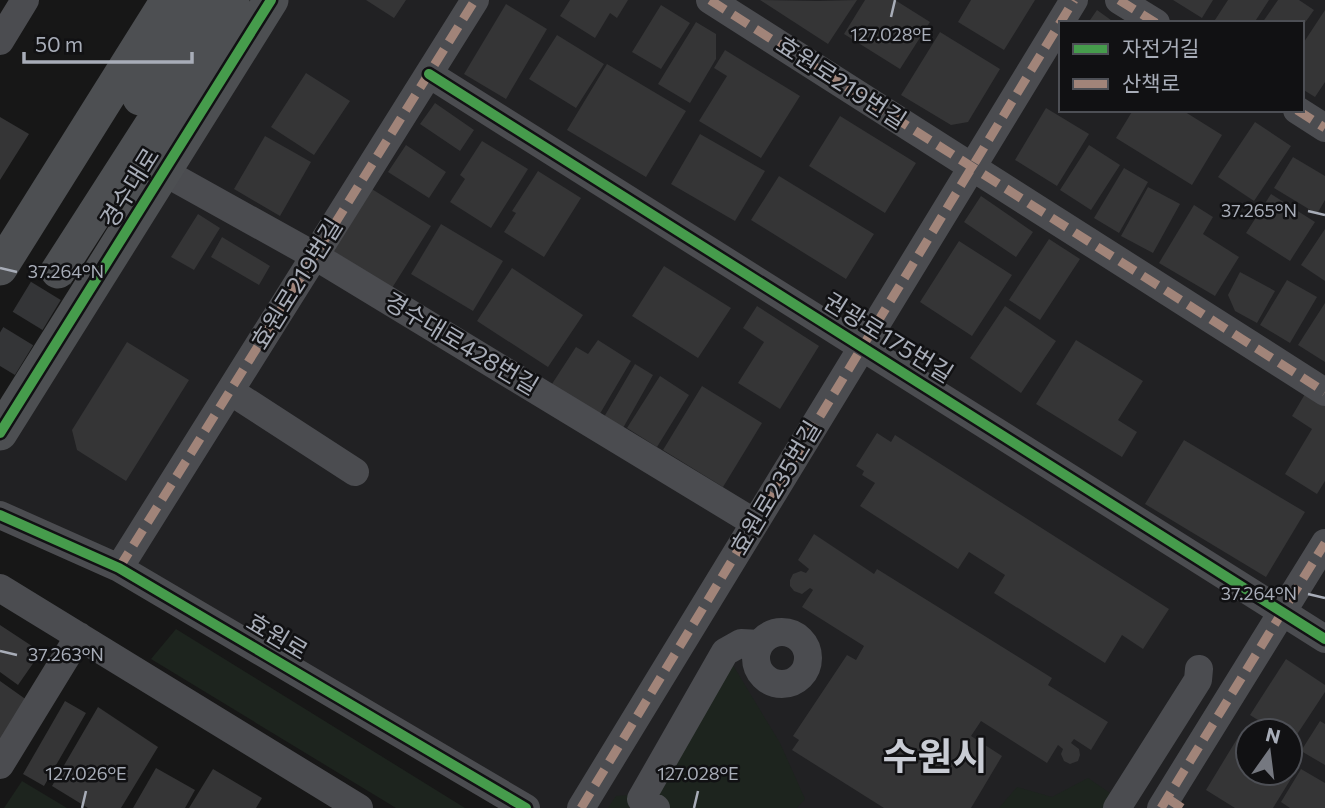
<svg xmlns="http://www.w3.org/2000/svg" width="1325" height="808" viewBox="0 0 1325 808" font-family="Commissioner,'Noto Sans KR',sans-serif">
<rect width="100%" height="100%" fill="#171717"/>
<path fill="#212123" fill-rule="evenodd" d="M274 0H1325V808H540L0 502V444ZM1061 23H1302V110H1061ZM1248 731H1290V773H1248Z"/>
<path fill="#1d241e" d="M176 629 465 808H396L151 659Z
M725 652 780 743 805 799 797 808H608L616 796 644 794Z
M1088 778 1110 793 1105 808H999L1017 787 1052 797Z
M22 781 67 808H4Z"/>
<path fill="#353536" d="M366 0H406L394 18Z
M570 0H628L617 18 610 13 595 38 560 16Z
M760 0 818 1 857 0 828 44Z
M865 0H895L930 22 900 69 844 34Z
M971 0H1035L1004 50 958 22Z
M1173 0H1213L1202 18Z
M1228 0H1269L1254 23H1213Z
M1278 0H1299L1314 10 1302 27V23H1262Z
M506 4 547 29 506 99 464 74Z
M661 5 690 23 661 69 632 52Z
M1097 10 1115 23H1088Z
M1325 10V82L1315 97 1302 89V45Z
M696 22 716 34V59L690 103 658 84Z
M940 32 1000 69 968 122 951 125 901 95Z
M557 35 604 64 576 108 529 79Z
M725 50 800 96 761 158 699 121 727 76 714 68Z
M607 64 686 111 646 177 567 130Z
M306 73 350 101 314 155 271 127Z
M435 103 474 130 460 151 420 124Z
M1046 108 1089 134 1057 186 1015 160Z
M1133 110H1182L1222 135 1192 185 1116 138Z
M840 116 916 163 885 213 809 166Z
M0 117 29 134 0 180Z
M1255 122 1291 146 1254 201 1218 177Z
M700 134 765 171 735 221 671 184Z
M265 136 311 162 280 216 234 189Z
M482 141 528 169 491 228 450 202 465 179 460 175Z
M406 145 446 172 429 198 388 172Z
M1089 145 1120 165 1091 210 1060 190Z
M1293 157 1325 176V200L1317 214 1274 188Z
M1124 168 1148 182 1119 233 1094 218Z
M538 171 581 198 544 257 504 232 516 213 512 211Z
M779 176 874 234 846 279 751 220Z
M367 186 431 226 392 288 333 251Z
M1148 187 1180 204 1153 253 1121 236Z
M1271 194 1315 222 1290 261 1246 233Z
M981 196 1033 232 1016 257 964 222Z
M1194 205 1213 217 1203 234 1239 257 1215 296 1159 263Z
M198 214 220 228 194 270 171 257Z
M441 224 503 261 473 311 411 274Z
M1325 229V281L1301 265Z
M222 237 270 266 259 285 211 257Z
M1049 239 1080 259 1040 320 1009 300Z
M959 241 1012 275 972 336 920 302Z
M664 266 731 308 698 358 632 316Z
M512 268 583 315 548 367 477 321Z
M1240 272 1275 291 1257 323 1235 311 1228 295Z
M1287 280 1317 297 1290 343 1260 325Z
M1325 303V362L1298 345Z
M757 306 819 346 780 409 738 383 764 342 743 328Z
M1005 306 1056 341 1021 393 970 358Z
M598 340 631 361 598 417 550 387 576 347 588 354Z
M1076 340 1143 381 1118 420 1137 432 1122 457 1036 404Z
M127 342 189 380 126 481 77 450 72 430Z
M635 364 653 375 623 428 604 417Z
M660 376 689 395 657 447 627 428Z
M702 386 762 423 723 487 663 450Z
M1305 394 1325 406V481L1317 494 1285 474 1312 429 1292 416Z
M877 433 891 442 895 435 1169 609 1143 649 1122 635 1105 663 994 593 1005 575 969 552 958 569 860 506 875 483 862 475 864 471 856 466Z
M1184 440 1305 512 1266 577 1145 504Z
M814 534 874 574 877 569 1052 678 1048 685 1108 722 1091 750 1074 739 1071 743 1079 749 1080 755 1078 761 1070 764 1064 761 1061 754 1063 749 1058 745 1047 763 981 721 971 736 1002 756 971 808H884L792 750 799 740 793 736 847 655 856 660 864 646 802 607 813 590 810 588 802 594 794 591 790 586V580L793 574 801 571 806 573 809 569 798 560Z
M0 625 41 652 18 685 0 672Z
M1286 659 1325 685V692L1292 742 1290 731H1275L1250 715Z
M0 681 31 703 0 750Z
M65 701 86 713 44 786 23 774Z
M98 707 158 747 121 808H88L52 786Z
M1320 721 1325 724V765L1301 751Z
M1240 734 1248 739V773H1290V765L1297 769 1273 808H1235L1206 790Z
M156 768 195 790 185 808H133Z
M213 769 262 798 256 808H189Z
M1301 769 1325 783V808H1290L1281 802Z"/>
<g fill="none" stroke-linecap="round" stroke-linejoin="round">
<path stroke="#343537" stroke-width="35" stroke-dasharray="35 18" stroke-linecap="butt" d="M0 366 58 271"/>
<path stroke="#4b4c50" stroke-width="28" d="M710 0 1325 392
M1119 0 1156 23
M0 41 25 0
M429 74 1325 639
M1297 110 1325 128
M164 172 315 256 755 523
M230 391 355 472
M0 515 119 568 526 808
M119 568 475 0
M0 588 359 808
M756 658a26 26 0 1 1 52 0a26 26 0 1 1-52 0Z
M0 765 79 636
M581 808 1074 0
M656 808 641 799 725 652 741 643 760 644
M1117 808 1198 680 1199 669
M1161 808 1325 543"/>
<path stroke="#4d4f52" stroke-width="35" d="M140 98 202 0
M0 268 168 0
M58 271 232 0
M0 433 271 0"/>
<path stroke="#a18479" stroke-width="9" stroke-dasharray="18 9" stroke-linecap="butt" d="M710 0 1325 392
M1119 0 1156 23
M1297 110 1325 128
M119 568 475 0
M1167 798 1182 808
M581 808 1074 0
M1161 808 1325 543"/>
<g stroke="#111113" stroke-width="15">
<path id="cycleway" d="M429 74 1325 639
M0 433 271 0
M0 515 119 568 526 808"/>
</g>
<use href="#cycleway" stroke="#469c4c" stroke-width="10"/>
</g>
<path fill="none" stroke="#a8adb8" stroke-width="2.5" d="M891 17 895 0M1308 211 1325 215M0 268 17 272M1308 594 1325 598M0 651 17 655M82 808 86 791M694 808 698 791"/>
<g text-anchor="middle" stroke-width="5" stroke-linejoin="round" paint-order="stroke">
<g font-size="24" fill="#a8adb8" stroke="#111113">
<text transform="translate(841 83) rotate(33)" y="8">효원로219번길</text>
<text transform="translate(130 188) rotate(-58)" y="8">경수대로</text>
<text transform="translate(297 284) rotate(-58)" y="8">효원로219번길</text>
<text transform="translate(888 338) rotate(32)" y="8">권광로175번길</text>
<text transform="translate(461 344) rotate(31)" y="8">경수대로428번길</text>
<text transform="translate(776 488) rotate(-59)" y="8">효원로235번길</text>
<text transform="translate(277 637) rotate(31)" y="8">효원로</text>
</g>
<g font-size="38" font-weight="bold" fill="#c9ccd4" stroke="#111113">
<text x="935" y="770">수원시</text>
</g>
</g>
<g font-size="18" text-anchor="middle" fill="#a8adb8" stroke="#111113" stroke-width="5" stroke-linejoin="round" paint-order="stroke">
<text x="891" y="41">127.028°E</text>
<text x="1259" y="217">37.265°N</text>
<text x="66" y="278">37.264°N</text>
<text x="1259" y="600">37.264°N</text>
<text x="66" y="661">37.263°N</text>
<text x="86" y="780">127.026°E</text>
<text x="698" y="780">127.028°E</text>
</g>
<rect x="1059" y="21" width="245" height="91" fill="#111113" stroke="#4d4f55" stroke-width="2"/>
<rect x="1073" y="44" width="35" height="10" fill="#469c4c" stroke="#4d4f55" stroke-width="2"/>
<text x="1122" y="56" font-size="21" fill="#a8adb8">자전거길</text>
<rect x="1073" y="79" width="35" height="10" fill="#a18479" stroke="#4d4f55" stroke-width="2"/>
<text x="1122" y="91" font-size="21" fill="#a8adb8">산책로</text>
<g transform="translate(1269 752) rotate(14)"><circle r="33" fill="#111113" stroke="#4d4f55" stroke-width="2"/>
<path d="M0-5L12 26L0 18L-12 26Z" fill="#757880"/>
<text y="-10" font-size="19" font-weight="bold" text-anchor="middle" fill="#a8adb8">N</text>
</g>
<path d="M24 52v10h168v-10" fill="none" stroke="#a8adb8" stroke-width="3.5"/>
<text x="35" y="52" font-size="21" fill="#a8adb8" stroke="#111113" stroke-width="5" paint-order="stroke">50 m</text>
</svg>
